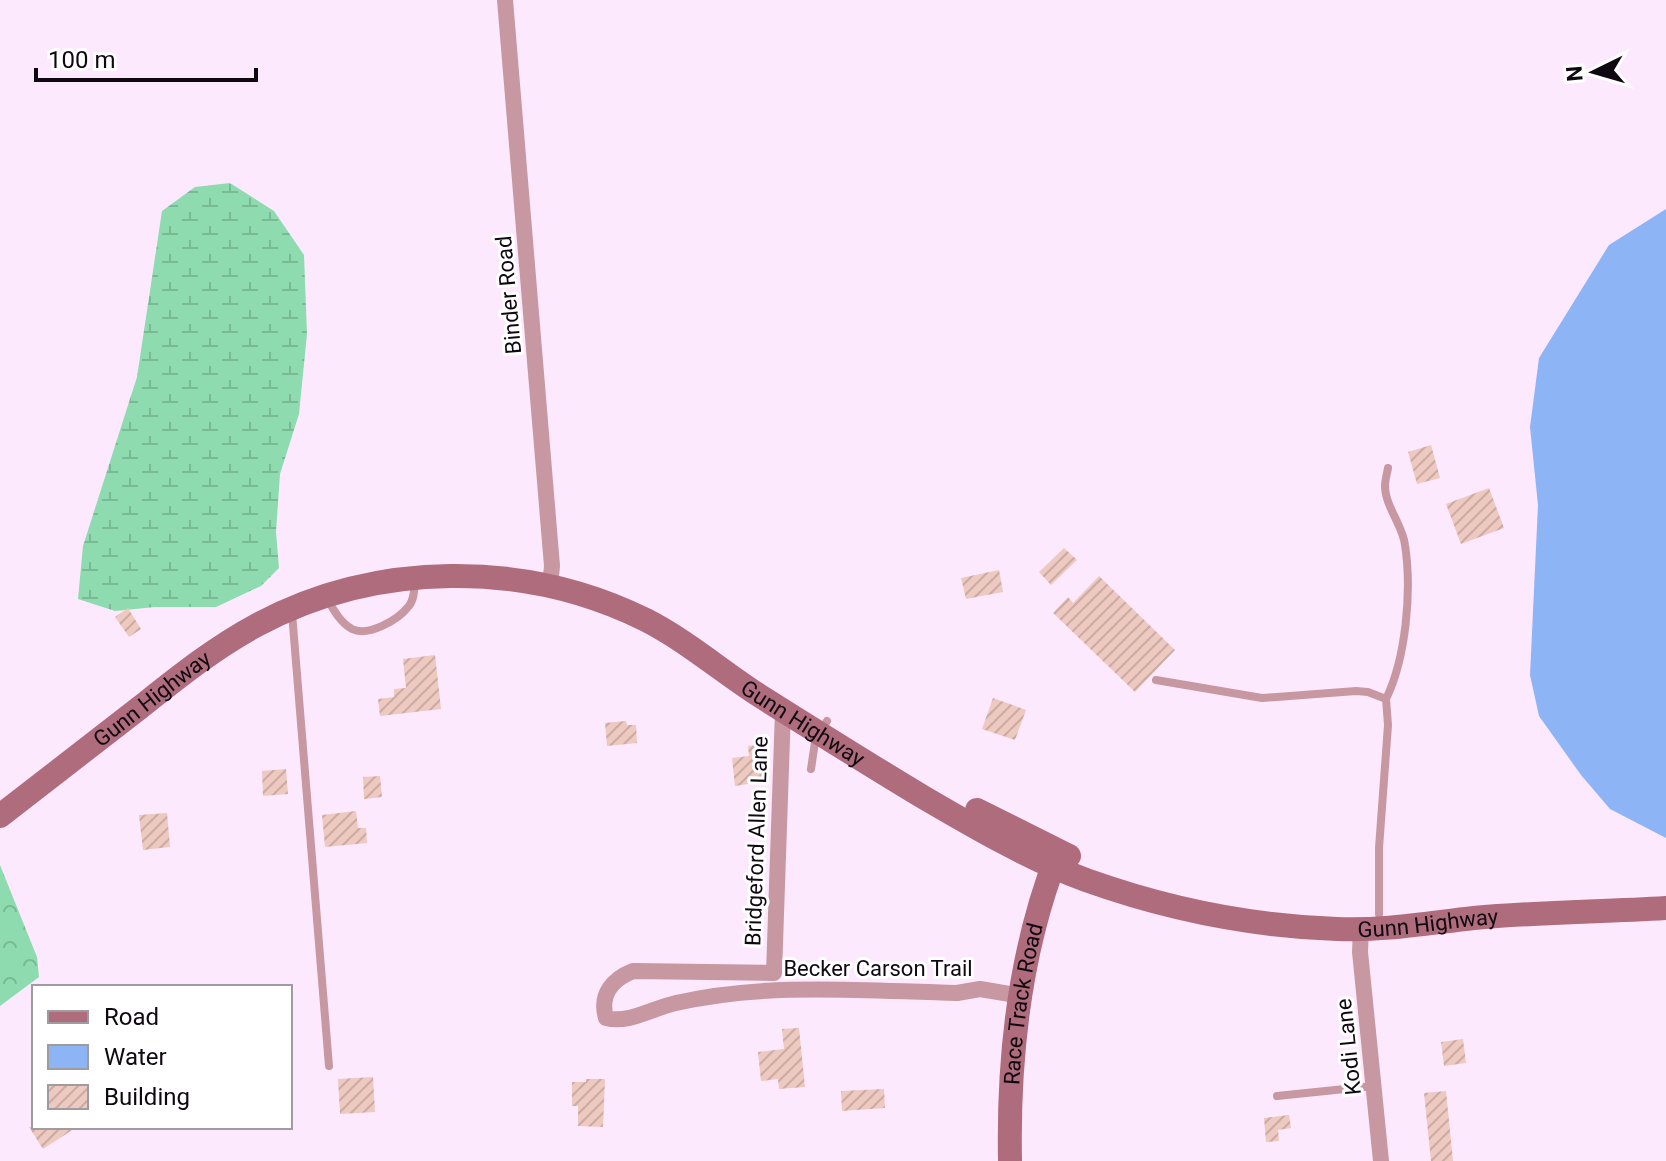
<svg xmlns="http://www.w3.org/2000/svg" width="1666" height="1161" viewBox="0 0 1666 1161" font-family="Roboto,sans-serif">
<defs>
<pattern id="forest-crowns" width="20" height="18" patternUnits="userSpaceOnUse" patternTransform="scale(2)"><rect width="20" height="18" fill="#8ddbae"/><path d="M2 6a3 3 0 1 1 6 0M12 15a3 3 0 1 1 6 0" fill="none" stroke="#79ba95"/></pattern>
<pattern id="wetland-marsh" width="20" height="14" patternUnits="userSpaceOnUse" patternTransform="scale(2)"><rect width="20" height="14" fill="#8ddbae"/><path d="M1 5h8M5 5V1M11 12h8M15 12V8" fill="none" stroke="#79ba95"/></pattern>
<pattern id="building-hatch" width="6" height="6" patternUnits="userSpaceOnUse" patternTransform="scale(2)"><rect width="6" height="6" fill="#edc9bf"/><path d="M-1 1l2-2M0 6l6-6M5 7l2-2" fill="none" stroke="#caaba3"/></pattern>
</defs>
<rect width="100%" height="100%" fill="#fde9fe"/>
<path fill="url(#forest-crowns)" d="M0 865 37 957 39 977 0 1006Z"/>
<path fill="url(#wetland-marsh)" d="M230 183 274 211 304 255 307 334 299 414 280 474 276 532 279 568 261 586 216 607H155L115 611 78 599 83 546 137 377 162 211 195 187Z"/>
<path fill="#8db4f5" d="M1666 209V838L1610 809 1581 775 1539 716 1530 675 1538 505 1530 427 1539 358 1609 245Z"/>
<path fill="url(#building-hatch)" d="M1431 445 1440 478 1417 484 1408 452Z
M1489 488 1504 528 1461 544 1446 504Z
M1064 548 1077 560 1051 585 1039 572Z
M999 570 1003 592 966 599 961 578Z
M1099 576 1175 650 1135 692 1053 613 1068 597 1073 603Z
M128 608 141 629 129 637 115 617Z
M435 655 441 709 380 716 378 699 394 697V689L406 688 403 659Z
M993 698 1026 710 1015 740 982 729Z
M626 721 627 725H636L637 743 607 746 605 723Z
M765 744 769 776 747 779 748 784 735 786 732 758 749 756 748 746Z
M286 769 288 794 263 796 262 771Z
M380 776 382 797 364 799 363 777Z
M356 811 358 828H366L367 843 325 847 322 815Z
M167 813 170 847 143 850 139 815Z
M799 1028 805 1087 779 1089 778 1079 761 1081 758 1052 784 1049 782 1029Z
M1463 1039 1466 1063 1444 1066 1441 1042Z
M373 1077 375 1112 340 1114 338 1079Z
M586 1079H605L603 1127 578 1126V1106H572V1082H586Z
M884 1089 885 1108 842 1111 841 1091Z
M1446 1091 1453 1161H1431L1424 1093Z
M1289 1115 1291 1128 1278 1130 1279 1141 1266 1142 1264 1118Z
M29 1127H77L43 1149Z"/>
<g fill="none" stroke-linecap="round" stroke-linejoin="round">
<path stroke="#c798a2" stroke-width="8" d="M328 600C334 611 341 623 352 629 368 637 398 620 408 607 414 601 414 591 415 583
M292 613 329 1066
M1156 680 1262 698 1356 691 1368 692 1386 699 1388 725 1379 848V914
M1386 699C1406 658 1412 591 1405 545 1403 526 1385 506 1385 486 1385 480 1387 474 1388 468
M811 769 815 742 827 721
M1277 1096 1374 1086"/>
<path stroke="#c798a2" stroke-width="16" d="M505 0 552 566 550 586
M783 710 774 973 633 971C613 979 599 994 606 1018 629 1024 653 1008 676 1003 769 982 863 991 957 993L980 989 1022 996
M1361 929 1360 952 1381 1161"/>
<g stroke="#af6c7c" stroke-width="24">
<path d="M977 810 1069 856"/>
<path id="s1" d="M0 816C46 780 92 745 138 709 176 679 214 648 257 625 376 561 525 560 646 620 687 641 721 671 760 696 814 730 868 764 923 797 976 828 1029 859 1086 880 1167 909 1252 926 1337 929 1384 931 1428 923 1474 918 1537 912 1602 912 1666 908"/>
<path id="s2" d="M1010 1161C1008 1058 1020 949 1058 853"/>
</g>
</g>
<g text-anchor="middle" stroke-width="6" stroke-linejoin="round" paint-order="stroke">
<g font-size="22" fill="#100811" stroke="#fff">
<text transform="translate(508 295) rotate(-95)" y="8">Binder Road</text>
<text dy="8" stroke="none"><textPath href="#s1" startOffset="192">Gunn Highway</textPath></text>
<text dy="8" stroke="none"><textPath href="#s1" startOffset="912">Gunn Highway</textPath></text>
<text transform="translate(756 841) rotate(-88)" y="8">Bridgeford Allen Lane</text>
<text dy="8" stroke="none"><textPath href="#s1" startOffset="1584">Gunn Highway</textPath></text>
<text x="878" y="976">Becker Carson Trail</text>
<text dy="8" stroke="none"><textPath href="#s2" startOffset="158">Race Track Road</textPath></text>
<text transform="translate(1348 1047) rotate(-96)" y="8">Kodi Lane</text>
</g>
</g>
<rect x="32" y="985" width="260" height="144" fill="#ffffff" stroke="#9f9ca0" stroke-width="2"/>
<rect x="48" y="1011" width="40" height="12" fill="#af6c7c" stroke="#9f9ca0" stroke-width="2"/>
<text x="104" y="1025" font-size="24" fill="#100811">Road</text>
<rect x="48" y="1045" width="40" height="24" fill="#8db4f5" stroke="#9f9ca0" stroke-width="2"/>
<text x="104" y="1065" font-size="24" fill="#100811">Water</text>
<rect x="48" y="1085" width="40" height="24" fill="url(#building-hatch)" stroke="#9f9ca0" stroke-width="2"/>
<text x="104" y="1105" font-size="24" fill="#100811">Building</text>
<g transform="translate(1594 72) rotate(265)" stroke="#ffffff" stroke-width="6" paint-order="stroke">
<path d="M0-6L14 30L0 20L-14 30Z" fill="#100811"/>
<text y="-12" font-size="22" font-weight="bold" text-anchor="middle" fill="#100811">N</text>
</g>
<path d="M36 68v12h220v-12" fill="none" stroke="#100811" stroke-width="4"/>
<text x="48" y="68" font-size="24" fill="#100811" stroke="#ffffff" stroke-width="6" paint-order="stroke">100 m</text>
</svg>
